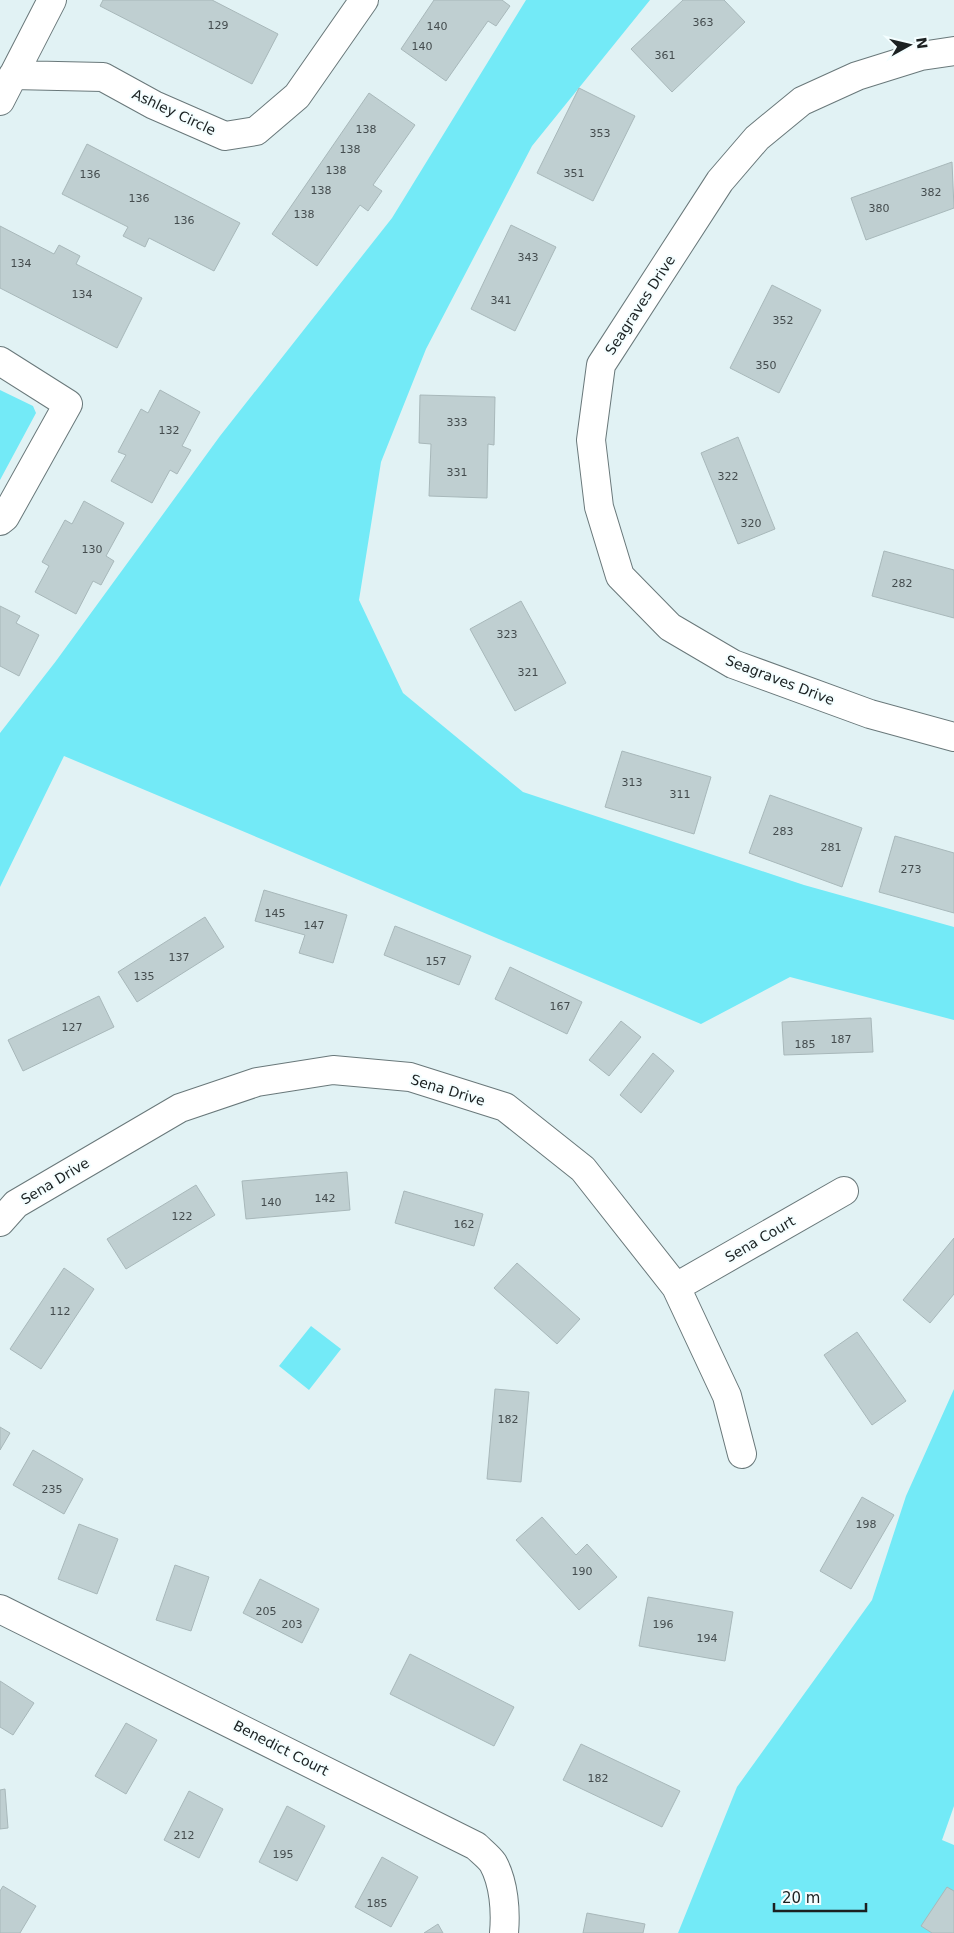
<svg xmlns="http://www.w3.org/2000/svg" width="954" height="1933" viewBox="0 0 954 1933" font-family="'DejaVu Sans',sans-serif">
<rect width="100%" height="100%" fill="#e1f2f4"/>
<path fill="#73eaf7" d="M526 0H650L532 146 426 349 381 462 359 600 403 693 523 792 804 885 954 927V1020L790 977 701 1024 64 756 0 887V733L56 661 220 436 392 218Z
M0 390 33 406 36 413 0 480Z
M311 1326 341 1349 309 1390 279 1366Z
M954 1389V1806L942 1840 954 1845V1933H678L737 1787 872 1600 906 1496Z"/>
<path fill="#bfcfd1" stroke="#a8b8ba" d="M103 0H212L278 34 252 84 100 6Z
M434 0H502L510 6 496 26 488 21 446 81 401 49Z
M683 0H724L745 22 672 92 631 49Z
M579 88 635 116 593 201 537 173Z
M369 93 415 125 373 185 382 191 368 211 360 205 317 266 272 234Z
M87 144 240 223 214 271 149 238 145 247 123 236 128 227 62 194Z
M952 162 954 208 866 240 851 198Z
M511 225 556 247 515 331 471 309Z
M0 226 54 254 59 245 80 256 76 264 142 298 117 348 0 288Z
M772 285 821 310 779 393 730 368Z
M160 390 200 412 182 446 191 450 177 474 170 470 152 503 111 481 126 455 118 452 141 409 148 413Z
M420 395 495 397 494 445 488 444 487 498 429 496 431 444 419 443Z
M738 437 775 529 738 544 701 453Z
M84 501 124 523 106 556 114 561 101 585 93 581 76 614 35 592 49 566 42 562 65 520 72 524Z
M884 551 954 570V618L872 596Z
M521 601 566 683 515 711 470 629Z
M0 606 20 616 16 623 39 635 19 676 0 666Z
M622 751 711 777 694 834 605 807Z
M770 795 862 828 842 887 749 853Z
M895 836 954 853V913L879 892Z
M264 890 347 915 333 963 299 953 305 935 255 921Z
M205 917 224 947 137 1002 118 972Z
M395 926 471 956 459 985 384 955Z
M510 967 582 1002 567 1034 495 999Z
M99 996 114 1027 23 1071 8 1040Z
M871 1018 873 1052 784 1055 782 1022Z
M621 1021 641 1037 609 1076 589 1060Z
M653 1053 674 1071 641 1113 620 1095Z
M347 1172 350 1210 246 1219 242 1181Z
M196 1185 215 1215 126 1269 107 1239Z
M404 1191 483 1214 474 1246 395 1223Z
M954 1238V1294L930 1323 903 1300Z
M517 1263 580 1319 557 1344 494 1288Z
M64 1268 94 1289 41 1369 10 1349Z
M857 1332 906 1401 872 1425 824 1355Z
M495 1389 529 1392 521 1482 487 1479Z
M0 1427 10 1433 0 1450Z
M33 1450 83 1479 64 1514 13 1485Z
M862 1497 894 1515 851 1589 820 1571Z
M542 1517 576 1555 587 1544 617 1577 579 1610 516 1540Z
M79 1524 118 1539 97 1594 58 1579Z
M175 1565 209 1577 191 1631 156 1620Z
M260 1579 319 1609 302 1643 243 1613Z
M648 1597 733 1612 725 1661 639 1646Z
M410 1654 514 1707 494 1746 390 1694Z
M0 1681 34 1703 13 1735 0 1727Z
M126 1723 157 1740 126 1794 95 1776Z
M581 1744 680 1791 662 1827 563 1780Z
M5 1789 8 1828 0 1829V1790Z
M189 1791 223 1809 199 1858 164 1840Z
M287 1806 325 1826 297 1881 259 1862Z
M382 1857 418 1877 391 1927 355 1907Z
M3 1886 36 1906 20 1933H0V1891Z
M947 1887 954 1891V1933H932L921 1926Z
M587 1913 645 1924 643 1933H583Z
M438 1924 443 1933H424Z"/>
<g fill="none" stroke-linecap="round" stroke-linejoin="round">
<g stroke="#69787a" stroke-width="30">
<path id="minor" d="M954 51 921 56 857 76 802 101 757 138 720 181 601 365 591 440 599 507 620 576 670 627 733 664 870 714 954 737
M13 75 103 77 154 105 225 136 256 131 297 96 364 0
M0 101 52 0
M0 361 68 404 5 517 0 521
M0 1222 16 1204 180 1108 257 1082 333 1070 410 1077 505 1107 583 1169 676 1287 727 1396 742 1454
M676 1287 844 1191
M0 1609 476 1846C481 1851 489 1857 493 1863 504 1883 506 1911 504 1933"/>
</g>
<use href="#minor" stroke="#fff" stroke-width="28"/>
</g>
<g text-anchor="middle" stroke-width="4" stroke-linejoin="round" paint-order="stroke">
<g font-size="11" fill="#444c4e">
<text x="703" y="26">363</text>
<text x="218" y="29">129</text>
<text x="437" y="30">140</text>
<text x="422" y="50">140</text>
<text x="665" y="59">361</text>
<text x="366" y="133">138</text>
<text x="600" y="137">353</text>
<text x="350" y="153">138</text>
<text x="336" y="174">138</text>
<text x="574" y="177">351</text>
<text x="90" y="178">136</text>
<text x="321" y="194">138</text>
<text x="931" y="196">382</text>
<text x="139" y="202">136</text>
<text x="879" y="212">380</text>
<text x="304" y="218">138</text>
<text x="184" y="224">136</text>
<text x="528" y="261">343</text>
<text x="21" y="267">134</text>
<text x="82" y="298">134</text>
<text x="501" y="304">341</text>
<text x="783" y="324">352</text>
<text x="766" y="369">350</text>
<text x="457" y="426">333</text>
<text x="169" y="434">132</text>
<text x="457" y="476">331</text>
<text x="728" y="480">322</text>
<text x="751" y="527">320</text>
<text x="92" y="553">130</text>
<text x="902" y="587">282</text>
<text x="507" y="638">323</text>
<text x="528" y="676">321</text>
<text x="632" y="786">313</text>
<text x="680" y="798">311</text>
<text x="783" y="835">283</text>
<text x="831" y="851">281</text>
<text x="911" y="873">273</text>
<text x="275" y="917">145</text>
<text x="314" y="929">147</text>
<text x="179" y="961">137</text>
<text x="436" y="965">157</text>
<text x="144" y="980">135</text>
<text x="560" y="1010">167</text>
<text x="72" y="1031">127</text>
<text x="841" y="1043">187</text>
<text x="805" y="1048">185</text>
<text x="325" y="1202">142</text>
<text x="271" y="1206">140</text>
<text x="182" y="1220">122</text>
<text x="464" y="1228">162</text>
<text x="60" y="1315">112</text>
<text x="508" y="1423">182</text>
<text x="52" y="1493">235</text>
<text x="866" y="1528">198</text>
<text x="582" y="1575">190</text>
<text x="266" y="1615">205</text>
<text x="292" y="1628">203</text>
<text x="663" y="1628">196</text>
<text x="707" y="1642">194</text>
<text x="598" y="1782">182</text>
<text x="184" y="1839">212</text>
<text x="283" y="1858">195</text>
<text x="377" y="1907">185</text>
</g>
<g font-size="14" fill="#1b2122" stroke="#f4feff">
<text transform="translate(174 112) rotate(25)" y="5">Ashley Circle</text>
<text transform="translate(640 305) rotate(-57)" y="5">Seagraves Drive</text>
<text transform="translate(780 680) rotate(21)" y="5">Seagraves Drive</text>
<text transform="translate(448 1090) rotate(17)" y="5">Sena Drive</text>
<text transform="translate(55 1181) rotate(-31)" y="5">Sena Drive</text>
<text transform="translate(760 1239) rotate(-30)" y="5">Sena Court</text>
<text transform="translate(281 1748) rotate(27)" y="5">Benedict Court</text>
</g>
</g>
<g transform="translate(909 45) rotate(82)" stroke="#f4feff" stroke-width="4" paint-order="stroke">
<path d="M0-4L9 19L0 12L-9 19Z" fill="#1b2122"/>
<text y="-8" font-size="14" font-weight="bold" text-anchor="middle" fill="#1b2122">N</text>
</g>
<path d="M774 1903v8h92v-8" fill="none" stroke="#1b2122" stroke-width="2.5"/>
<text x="782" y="1903" font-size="15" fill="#1b2122" stroke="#f4feff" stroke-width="4" paint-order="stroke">20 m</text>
</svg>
